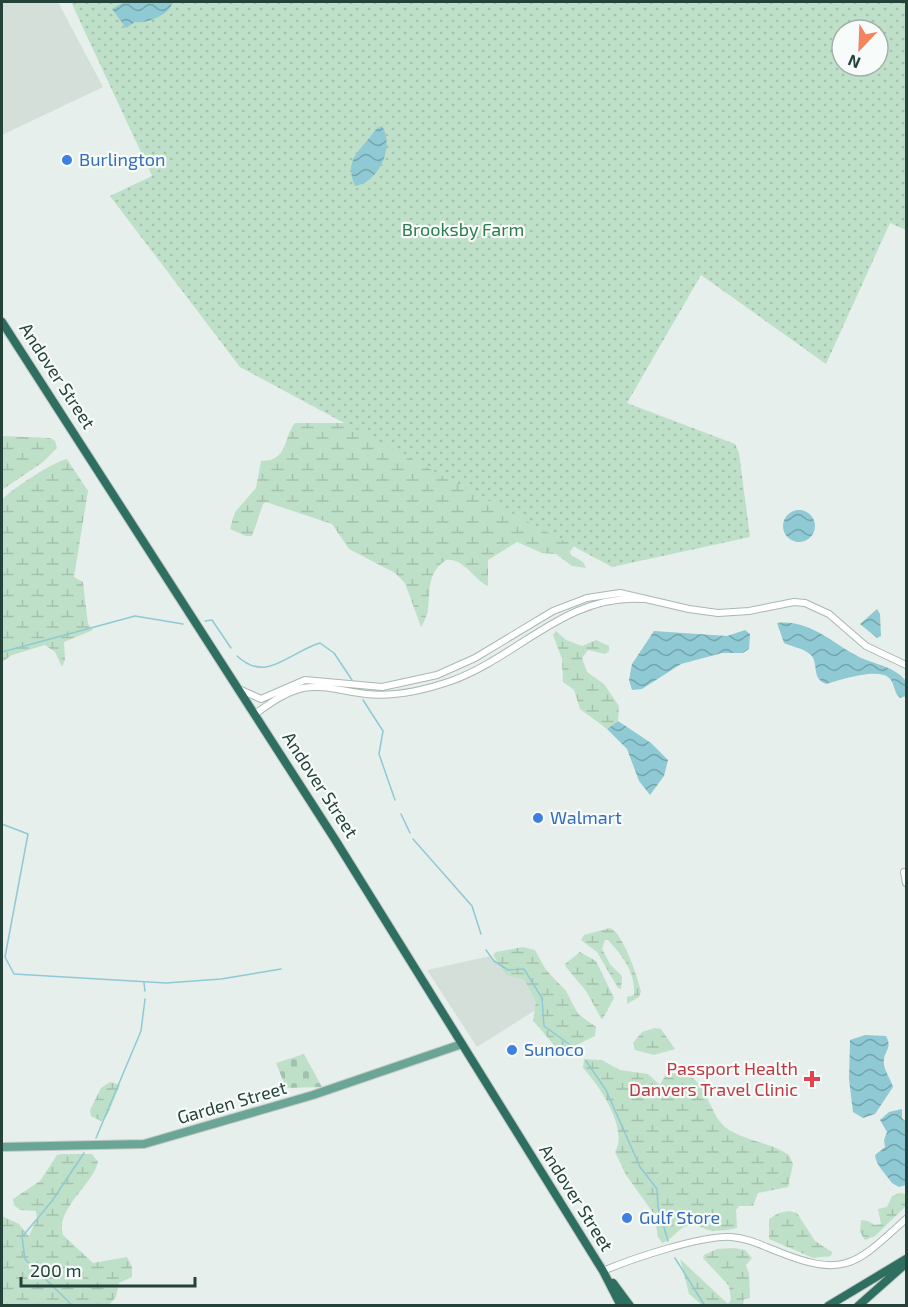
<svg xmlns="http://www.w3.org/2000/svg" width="908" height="1307" viewBox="0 0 908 1307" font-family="'Exo 2',sans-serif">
<defs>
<pattern id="wetland-marsh" width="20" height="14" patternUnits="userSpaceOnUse" patternTransform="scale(1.5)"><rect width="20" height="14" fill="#bfe0c8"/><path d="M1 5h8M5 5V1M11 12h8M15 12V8" fill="none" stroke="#a4c1ad"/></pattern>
<pattern id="cemetery-stones" width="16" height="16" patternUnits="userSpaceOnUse" patternTransform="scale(1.5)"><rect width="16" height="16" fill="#bfe0c8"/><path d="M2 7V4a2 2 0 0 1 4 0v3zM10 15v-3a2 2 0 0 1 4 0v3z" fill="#a4c1ad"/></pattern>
<pattern id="park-dots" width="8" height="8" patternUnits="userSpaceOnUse" patternTransform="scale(1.5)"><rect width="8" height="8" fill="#bfe0c8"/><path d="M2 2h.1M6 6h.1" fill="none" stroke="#a4c1ad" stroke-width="1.8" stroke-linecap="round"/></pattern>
<pattern id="water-waves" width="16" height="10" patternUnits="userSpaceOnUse" patternTransform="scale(1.5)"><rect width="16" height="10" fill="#8ec9d4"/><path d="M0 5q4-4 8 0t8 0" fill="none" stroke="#74a5ad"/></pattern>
</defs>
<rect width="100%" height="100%" fill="#e6efeb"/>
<path fill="#d4dfda" d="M2 2H58L103 87 2 135Z
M490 956 508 970 524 969 542 1006 477 1047 427 970Z"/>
<path fill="url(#wetland-marsh)" d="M295 423H347L574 546 570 552 571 555 583 562 586 568 572 566 556 554 542 553 517 542 488 560V586C474 580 463 557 446 560 419 578 437 604 421 627L405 583 395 573 349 549 332 524 266 502 263 504 252 536H246L230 529 235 512 256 488 261 461C289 461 283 437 295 423Z
M2 436 50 438 55 441 57 448 43 462 2 490Z
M67 459 88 491 74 577 83 582 88 624 93 630 64 642 65 660 62 667 55 652 45 645 12 655 2 662V500C7 492 56 460 67 459Z
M556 631 566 640 582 646 596 640 609 646V651L605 654 588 650 582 658 587 672 604 684 619 706 618 721 607 729 580 709 574 690 563 682 562 659 553 635Z
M610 928C624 934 637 977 641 991L639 997 627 1004V997L634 995C636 973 622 955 608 940H605L602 949 610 964 622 976 621 989 618 988 597 952 581 940 584 935Z
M523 947 535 950 546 970 566 991 578 1014 596 1027 595 1036C551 1058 563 1052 533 1021L536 1002 526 983 523 979 506 975 493 955 496 952Z
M580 952 596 961 614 998 602 1020 586 991 566 967 565 964Z
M655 1028 661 1029 675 1049 654 1055 635 1050 633 1043 642 1032Z
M584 1059 602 1060 620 1070 648 1074 660 1085 667 1072C672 1074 674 1073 679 1073 706 1074 708 1113 725 1127 743 1141 770 1142 789 1155L793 1164 788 1187 758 1193 753 1206H739L736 1210 737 1228C728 1230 717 1232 708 1230 701 1228 697 1224 690 1225 678 1227 674 1239 662 1243L658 1237 654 1214 626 1175 615 1152C629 1129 599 1085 583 1068Z
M110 1082 120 1085 107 1116 101 1121 91 1116 90 1110 101 1088Z
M63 1154H92L98 1162C92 1186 55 1209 63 1235L93 1263 127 1257 132 1267V1277L119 1283 116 1297 109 1305H2V1216L19 1224 29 1236 37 1218 36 1211 20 1210 14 1205 13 1199 40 1181 57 1155Z
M900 1193 906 1194V1206L875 1236 865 1240 860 1232 861 1220 868 1221 875 1225 881 1224 878 1209 887 1207 892 1196Z
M789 1211 797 1213 815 1241 832 1252 831 1256 813 1258 769 1239V1219L779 1213Z
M734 1248 745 1250 752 1258 746 1265 749 1274 750 1298 744 1299 743 1305H702L689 1294 680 1259 728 1304 731 1300 729 1286 703 1258 704 1255 717 1249Z"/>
<path fill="url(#cemetery-stones)" d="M304 1054 322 1087 286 1088 276 1063Z"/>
<path fill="url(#park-dots)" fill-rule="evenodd" d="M71 2H906V230L890 223 826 364 701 275 627 403 735 444 739 453 750 537 612 567 240 367 110 196 152 176ZM842 30H878V66H842Z"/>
<path fill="url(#water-waves)" d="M124 2H171L172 4C168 15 147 24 135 22L126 28 112 9Z
M382 126C395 146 379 183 355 186 343 159 361 151 376 129Z
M783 526a16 16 0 1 1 32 0a16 16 0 1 1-32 0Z
M877 609 880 614 881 636 877 638 860 624Z
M777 623C810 619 833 644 859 657 874 664 895 667 905 680L906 696 900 698C893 692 895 682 888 677 876 668 840 680 826 684 811 678 819 664 811 655 802 647 794 648 784 643Z
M745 630 750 634 749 649 743 653H722L681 664 642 689 632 690 629 680 632 664 654 631 727 636Z
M618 721 651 743 668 760 664 776 650 795 639 781 627 749 607 729Z
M865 1035 886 1036C892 1047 886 1049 884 1059 882 1068 891 1079 893 1087L875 1114 863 1118 853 1112 849 1079 850 1040Z
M902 1109V1118L906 1122V1185L899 1187 892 1183C886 1174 876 1166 875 1155L885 1147 884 1140 887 1132 880 1120 889 1112Z"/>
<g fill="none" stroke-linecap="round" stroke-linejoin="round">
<path stroke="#8ec9d4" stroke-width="1.5" d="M205 621 212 620 231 648
M2 652 135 616 183 624
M237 656C267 684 289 652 320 643L334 653 352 680
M363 700 383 731 379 754 395 800
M401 814 410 833
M2 824 28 834 5 957 14 974 166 983 221 979 281 969
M413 839 472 906 481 934
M486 950 494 961 508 970 524 969 542 998 544 1026 573 1047
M144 983 145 991
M586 1061 606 1090 640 1167 657 1189 658 1207 668 1241
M96 1138 141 1031 145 999
M675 1258 705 1306
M73 1306 25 1259 22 1237 52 1201 84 1153"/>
<g stroke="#a8b8b2" stroke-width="8">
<path id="minor" d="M241 690 261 699 305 680 382 687 437 675 475 658 553 611 587 598 620 593 689 609 718 613 749 611 794 602 805 603 829 614 866 646 906 665
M255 714C269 704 285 692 303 688 323 684 346 692 366 694 394 697 425 690 451 681 518 657 566 594 642 599
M906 872H904L906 883
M603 1271C631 1259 702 1235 731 1237 748 1238 763 1246 779 1252 846 1279 857 1263 906 1219"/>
</g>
<g stroke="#c2cac8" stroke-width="10">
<path id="major" d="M2 1147 144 1144 313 1095 462 1044"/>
</g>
<g stroke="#c2cac8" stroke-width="10">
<path id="highway" d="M2 322 336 841 603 1271 621 1306
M613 1283 630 1306
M828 1306 906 1259
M858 1306 902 1267"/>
</g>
<use href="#minor" stroke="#fff" stroke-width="6"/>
<use href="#major" stroke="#6aa596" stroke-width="8"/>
<use href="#highway" stroke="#2f6f62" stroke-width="8"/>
</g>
<g fill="#3f7fe0" stroke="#f7fbf9" stroke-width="2">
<circle cx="67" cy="160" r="6"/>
<circle cx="538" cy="818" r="6"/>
<circle cx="512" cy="1050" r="6"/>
<circle cx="627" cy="1218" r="6"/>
</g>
<path fill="#e0444e" stroke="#f7fbf9" stroke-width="2" d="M809 1070h6v6h6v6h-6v6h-6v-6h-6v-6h6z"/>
<g text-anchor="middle" stroke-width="4.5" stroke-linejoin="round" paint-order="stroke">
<g font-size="18" fill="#366cbe" stroke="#f7fbf9" text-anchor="start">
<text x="79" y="166">Burlington</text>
<text x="550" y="824">Walmart</text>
<text x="524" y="1056">Sunoco</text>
<text x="639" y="1224">Gulf Store</text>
</g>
<g font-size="18" fill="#2d7a4b" stroke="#f7fbf9">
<text x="463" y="236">Brooksby Farm</text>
</g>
<g font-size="18" fill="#24423a" stroke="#f7fbf9">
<text transform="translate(57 376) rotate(57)" y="6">Andover Street</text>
<text transform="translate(320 785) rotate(57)" y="6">Andover Street</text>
<text transform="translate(232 1103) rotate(-16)" y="6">Garden Street</text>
<text transform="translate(576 1198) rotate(58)" y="6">Andover Street</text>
</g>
<g font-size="18" fill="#be3a42" stroke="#f7fbf9" text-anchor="end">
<text x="798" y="1075">Passport Health<tspan x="798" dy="21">Danvers Travel Clinic</tspan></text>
</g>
</g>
<rect width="908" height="1307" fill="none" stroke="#24423a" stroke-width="6"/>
<g transform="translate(860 48) rotate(203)"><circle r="28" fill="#f7fbf9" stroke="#a3b1ad" stroke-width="1.5"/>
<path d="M0-4.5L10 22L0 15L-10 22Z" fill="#f4845f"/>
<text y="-9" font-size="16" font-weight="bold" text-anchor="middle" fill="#24423a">N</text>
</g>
<path d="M21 1277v9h174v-9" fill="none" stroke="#24423a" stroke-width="3"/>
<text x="30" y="1277" font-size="18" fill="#24423a" stroke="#f7fbf9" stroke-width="4.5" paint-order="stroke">200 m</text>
</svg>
